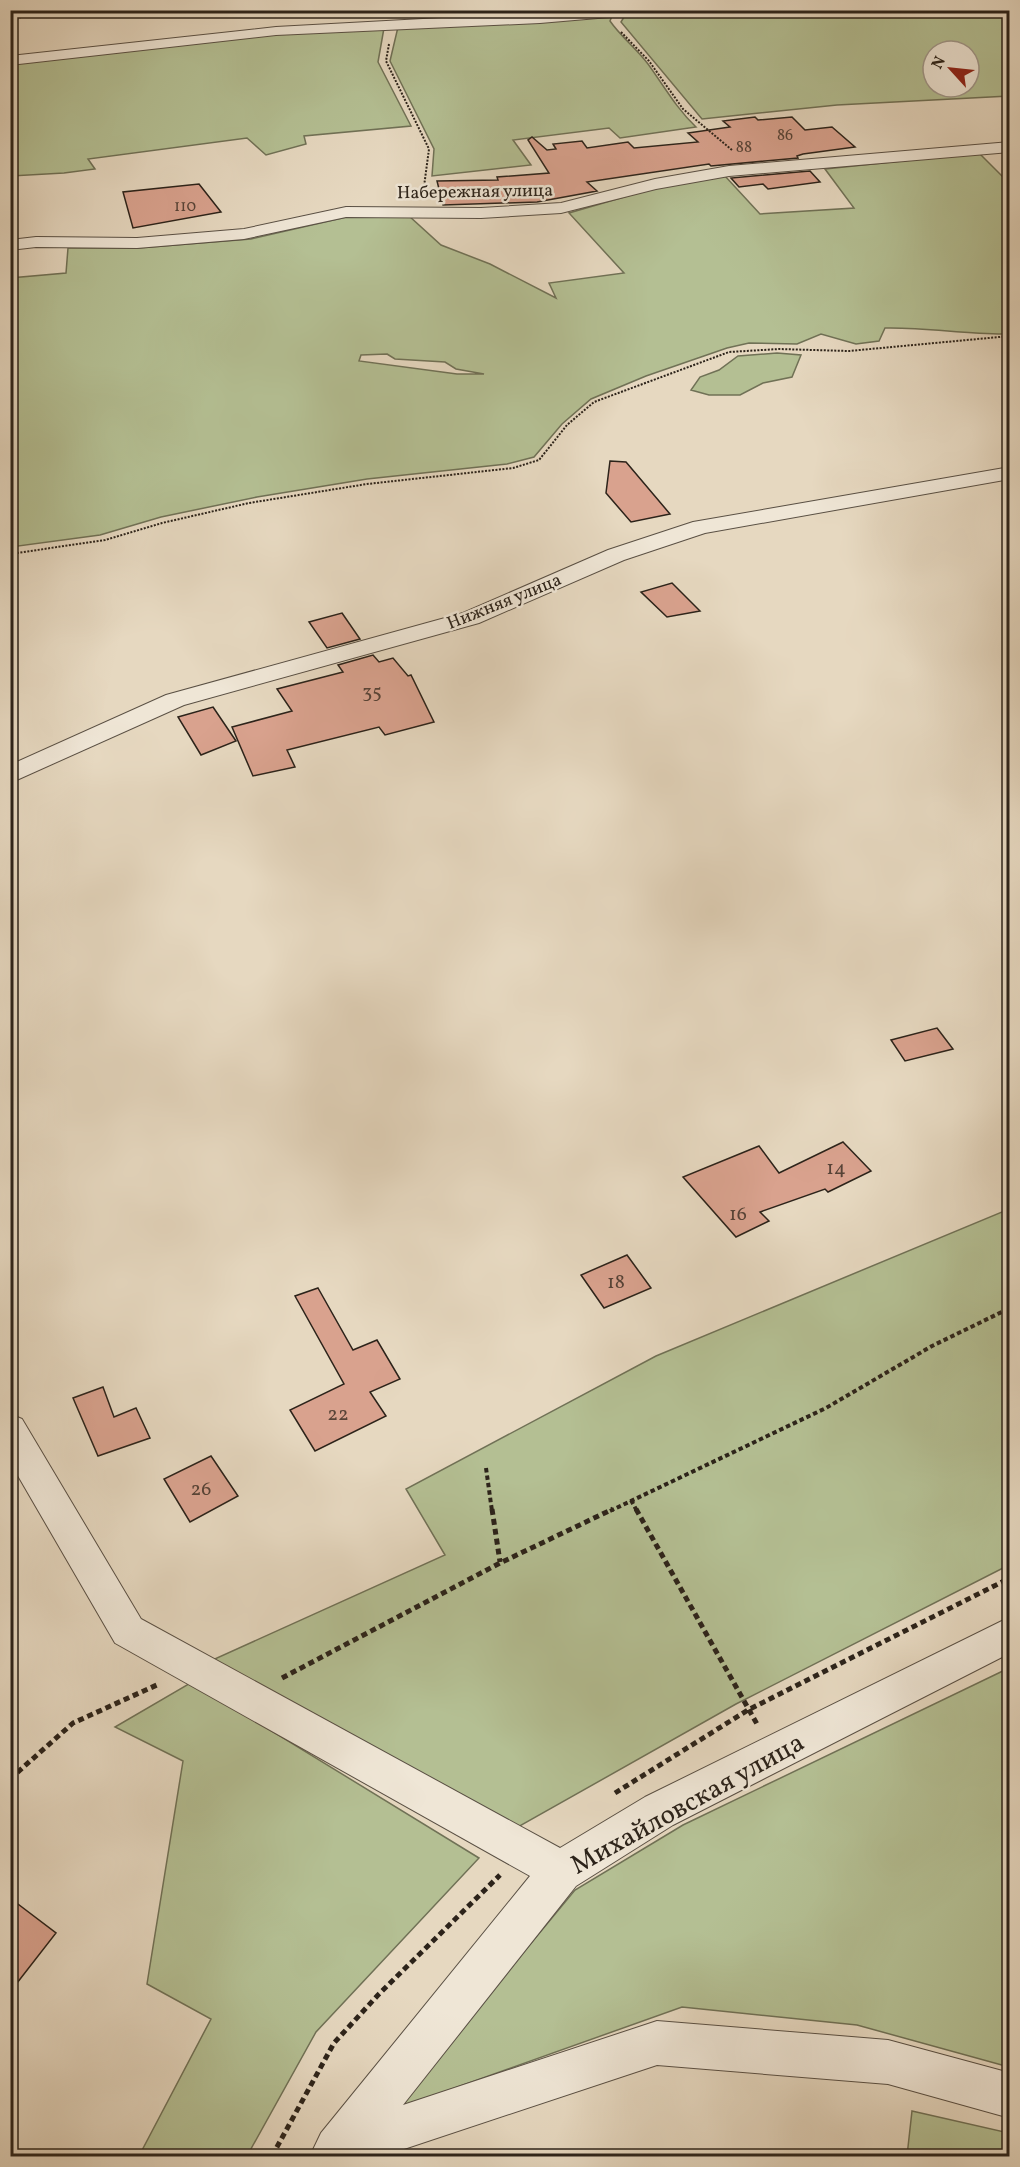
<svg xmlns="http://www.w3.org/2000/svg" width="1020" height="2167" viewBox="0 0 1020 2167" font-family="Vollkorn,serif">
<rect width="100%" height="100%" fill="#e6d8c0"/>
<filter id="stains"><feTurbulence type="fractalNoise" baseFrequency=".00333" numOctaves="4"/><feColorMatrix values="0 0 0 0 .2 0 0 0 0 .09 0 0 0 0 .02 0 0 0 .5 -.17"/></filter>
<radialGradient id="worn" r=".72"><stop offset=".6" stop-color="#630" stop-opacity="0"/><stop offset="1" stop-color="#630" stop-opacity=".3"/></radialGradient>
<path fill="#b4bf93" stroke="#707156" stroke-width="1.5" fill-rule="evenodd" d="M660 10 1009 11V96L837 105 702 119 621 22 624 17ZM933 51H969V87H933Z
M612 16 610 21C621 37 636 48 648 64 664 86 676 108 696 127L620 138 609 128 513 140 531 165 432 176 434 149 390 61 398 27Z
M384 28 378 62 411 126 304 136 306 144 266 155 247 138 88 159 95 169 64 173 11 176 10 64 276 34Z
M979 153 1007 181H1009V334C968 335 927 327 885 328L879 341 856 344 821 334 797 344 749 343 727 348 646 376 591 399 562 424 534 457 507 464 367 479 257 497 161 517 100 535 11 547 10 278 66 273 68 248H138L251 239 351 216H409L441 245 490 264 556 298 549 283 624 273 569 213 662 186 725 176 760 214 854 208 825 169ZM387 354 395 359 445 362 456 369 484 374H457L359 361 361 355Z
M777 353 801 355 792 377 763 383 740 395H709L691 390 700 377 719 370 738 356Z
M1009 1209V1565L736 1704 518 1827 208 1662 445 1555 406 1489 656 1356Z
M1009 1668V2067L857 2025 682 2007 393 2110 575 1890 683 1825Z
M192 1682 479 1858 316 2032 247 2156H139L211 2019 147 1984 183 1761 115 1727Z
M912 2111 1009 2133V2156H907Z"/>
<path fill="#d9a28e" stroke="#2c231a" stroke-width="1.5" d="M755 117 758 120 792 117 805 130 832 127 855 147 803 154 797 156 798 158 711 166 709 164 587 182 597 191 537 202 443 205 437 181 498 180 497 177 549 173 528 140 532 137 547 150 556 149 553 144 582 141 587 148 628 142 634 148 698 142 688 133 730 127 723 121Z
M810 171 820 182 768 189 763 184 739 187 731 178Z
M199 184 221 212 133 228 123 192Z
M610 461 626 462 670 514 631 522 606 493Z
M672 583 700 611 667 617 641 592Z
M342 613 360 639 327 648 309 622Z
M373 655 379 662 393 658 408 676 411 675 434 722 385 735 379 727 287 750 295 767 253 776 232 727 292 711 277 689 343 672 338 665Z
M213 707 236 741 201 755 178 717Z
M937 1028 953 1049 905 1061 891 1040Z
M843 1142 871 1171 828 1192 825 1189 760 1212 769 1221 736 1237 683 1177 759 1146 779 1173Z
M627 1255 651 1288 604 1308 581 1275Z
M318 1288 353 1350 377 1340 400 1379 370 1392 386 1416 315 1451 290 1410 344 1384 295 1296Z
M103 1387 114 1417 136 1408 150 1438 98 1456 73 1398Z
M211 1456 238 1496 190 1522 164 1479Z
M10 1898 56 1933 10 1992Z"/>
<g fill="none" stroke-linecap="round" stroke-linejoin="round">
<g stroke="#5a5044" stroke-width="2">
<path id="minor" d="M588 10H651L644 14 540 23 276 35 10 65V56L276 27Z
M1010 142V152L729 176 656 189 561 213 481 218 346 217 244 239 137 248 36 247 10 250V240L36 237 137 238 244 229 346 207 481 208 561 203 655 179 729 166Z
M1010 467V479L705 533 624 560 479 623 184 705 10 783V765L166 695 463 613 608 550 693 522Z
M10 1414 22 1419 141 1619 560 1848 645 1797 1010 1617V1653L673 1825 576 1886 403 2105 657 2021 888 2040 1010 2073V2118L888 2084 657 2065 383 2156H310L321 2133 530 1876 115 1643 10 1462Z"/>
</g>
<path stroke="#2c231a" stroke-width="2" stroke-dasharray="2 1.5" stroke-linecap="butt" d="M10 22 36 10
M621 32 649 61 683 109 732 150
M389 44 386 61 429 149 423 194
M10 554 105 540 162 523 249 503 367 484 513 468 539 460 567 425 594 402 729 352 779 349 849 351 1010 336"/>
<path stroke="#2c231a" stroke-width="4" stroke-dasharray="4.5 3" stroke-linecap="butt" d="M486 1468 492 1511
M631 1500 637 1511
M610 1511 826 1408 932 1346 1010 1308"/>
<path stroke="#2c231a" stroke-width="5" stroke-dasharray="6 4" stroke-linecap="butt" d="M492 1509 500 1562
M636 1509 757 1724
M282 1678 500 1563 613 1509
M10 1779 73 1723 159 1684
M615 1793 748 1710 1010 1578
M272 2156 334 2043 378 1995 500 1875"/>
<use href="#minor" fill="#efe6d6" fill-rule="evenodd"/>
</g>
<g text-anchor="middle" stroke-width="5" stroke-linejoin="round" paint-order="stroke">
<g font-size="16" fill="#574337">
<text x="785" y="140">86</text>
<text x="744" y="152">88</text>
<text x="185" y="211">110</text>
</g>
<g font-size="18" fill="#2c231a" stroke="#efe6d6">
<text transform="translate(475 191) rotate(-1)" y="6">Набережная улица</text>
<text transform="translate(504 601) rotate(-22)" y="6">Нижняя улица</text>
</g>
<g font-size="20" fill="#574337">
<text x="372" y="698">35</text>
<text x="836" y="1174">14</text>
<text x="738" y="1220">16</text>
<text x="616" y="1288">18</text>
<text x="338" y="1420">22</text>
<text x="201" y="1495">26</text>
</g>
<g font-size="27" fill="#2c231a" stroke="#efe6d6">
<text transform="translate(687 1803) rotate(-29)" y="9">Михайловская улица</text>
</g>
</g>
<rect width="1020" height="2167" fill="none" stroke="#e6d8c0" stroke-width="36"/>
<rect x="12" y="12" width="996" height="2143" fill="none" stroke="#2c231a" stroke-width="3"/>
<rect x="18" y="18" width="984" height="2131" fill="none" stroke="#2c231a" stroke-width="1.5"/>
<g transform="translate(951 69) rotate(297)"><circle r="28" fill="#efe6d6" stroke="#a1988b" stroke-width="1.5"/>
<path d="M0-4.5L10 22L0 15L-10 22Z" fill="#8f2418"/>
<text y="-9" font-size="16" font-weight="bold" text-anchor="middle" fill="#2c231a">N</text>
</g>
<rect width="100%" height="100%" filter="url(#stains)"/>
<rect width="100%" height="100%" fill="url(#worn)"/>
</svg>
